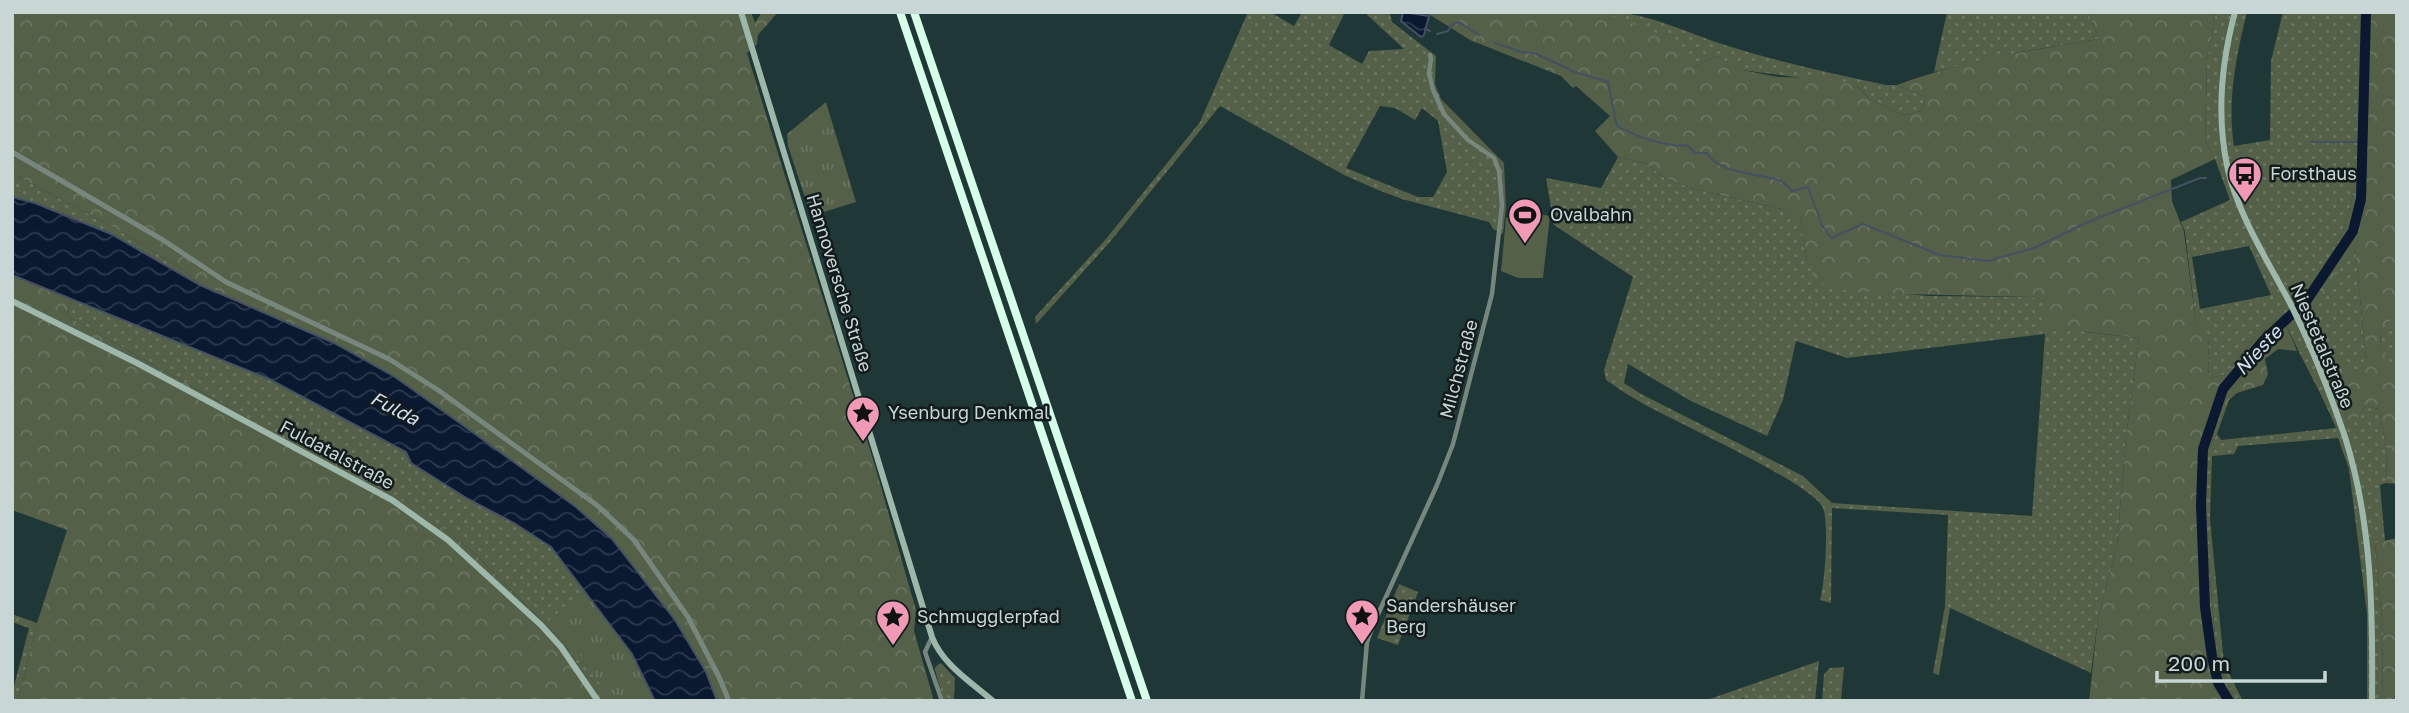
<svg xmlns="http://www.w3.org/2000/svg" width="2409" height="713" viewBox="0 0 2409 713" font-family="'Golos Text',sans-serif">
<defs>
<pattern id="grass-dots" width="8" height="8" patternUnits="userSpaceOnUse" patternTransform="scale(1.75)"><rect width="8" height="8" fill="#546048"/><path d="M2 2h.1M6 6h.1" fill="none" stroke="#6b7662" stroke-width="1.8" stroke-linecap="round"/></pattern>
<pattern id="forest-crowns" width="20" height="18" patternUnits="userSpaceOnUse" patternTransform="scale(1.75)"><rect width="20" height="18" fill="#546048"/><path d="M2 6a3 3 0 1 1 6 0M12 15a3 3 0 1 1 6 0" fill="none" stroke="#6b7662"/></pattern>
<pattern id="park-tufts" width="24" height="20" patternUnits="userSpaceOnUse" patternTransform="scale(1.75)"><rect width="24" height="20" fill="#546048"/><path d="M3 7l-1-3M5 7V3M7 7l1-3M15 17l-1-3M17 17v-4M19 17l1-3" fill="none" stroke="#6b7662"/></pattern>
<pattern id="water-waves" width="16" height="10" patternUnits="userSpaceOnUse" patternTransform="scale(1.75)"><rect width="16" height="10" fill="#0a1830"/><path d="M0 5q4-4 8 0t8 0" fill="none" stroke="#2c394d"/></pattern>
</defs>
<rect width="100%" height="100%" fill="#1f3736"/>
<path fill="url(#grass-dots)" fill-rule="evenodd" d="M1248 12H1270L1294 26 1302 12H1345L1329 45 1362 64 1369 51 1404 49 1364 12H1386L1390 14 1392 22 1436 56 1435 84 1441 99 1504 163 1506 207 1503 234 1493 229 1489 222 1402 199 1378 190 1344 175 1220 106 1109 243 1036 324 1035 317 1106 239 1200 122ZM1380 106 1395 108 1415 120 1422 108 1438 121 1447 172 1433 197H1418L1346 168Z
M1609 12C1647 12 1692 35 1728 46 1780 62 1833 74 1886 85H1897L1926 97 1922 111 1903 115 1870 99 1856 85 1741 70 1716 56 1694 67 1608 15Z
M1947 12H2088L2099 39 2020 52 1934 72Z
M2216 12H2247C2236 57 2227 100 2234 146L2270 140 2271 61 2283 12H2365C2359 88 2370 184 2333 252 2324 269 2310 285 2298 301L2304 319 2351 426 2366 406 2379 409 2387 452 2386 483 2380 485 2385 541 2375 543 2383 630 2382 701H2367V614L2349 469 2338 438 2238 446 2234 454 2212 456 2210 519 2224 664 2243 701H2236L2220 669 2216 649 2204 505 2207 450 2217 434 2221 440 2336 428C2320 389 2298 354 2282 315L2256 336 2224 375 2209 378 2208 335 2196 323 2185 232 2181 222 2230 200 2215 159 2205 141 2207 60ZM2249 246 2271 295 2200 309 2192 257Z
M1618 157 1645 163 1665 178 1694 189 1786 210 1800 219 1807 261 1865 290 1928 296 2032 297 2043 300 2085 332 2139 338 2126 437 2117 546 2098 618 2091 673 1950 608 1939 675 1933 673 1945 606 1948 515 1832 508 1831 603 1820 600C1825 585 1829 522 1823 508 1812 483 1673 421 1642 403 1629 396 1618 388 1606 380L1604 370 1633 277 1554 225 1546 178 1601 188ZM2045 334 2032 516 1832 503 1803 476 1641 394 1624 383 1628 364 1691 401 1767 436 1783 400 1796 341 1847 358Z
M12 173 120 231 185 271 200 285C140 251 80 214 12 197Z
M2355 246 2366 359 2354 373 2329 352 2311 314Z
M72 299 269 379 406 452 412 463 468 499 514 523 551 547 632 654 655 701H601L563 642 475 554 446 530 269 433 232 409 67 316Z
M2395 317 2397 364 2392 367 2381 349 2380 327Z
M1399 584 1418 592 1398 645 1377 638Z
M12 614 37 623 18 701H12V694L29 628 12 622Z
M1819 661 1815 701H1746L1744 698 1736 701H1704Z
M941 663 955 678 954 701H944L935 670 936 666Z
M1844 667 1841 701H1822L1824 674 1830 668Z"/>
<path fill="url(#forest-crowns)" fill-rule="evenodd" d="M12 12H751L755 23 762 12H778L758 35 757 44 747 53 875 466 916 610 914 631 934 701H717L706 672 675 620 612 539 576 507 375 365 334 343 200 285 185 271 120 231 12 173Z
M1422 12H1609L1608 15 1678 40 1694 67 1716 56 1742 70 1778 77 1823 78 1856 85 1870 99 1903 115 1922 111 1926 97 1897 85C1962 61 2030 50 2099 39L2088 12H2216L2207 60 2205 141 2215 159 2171 180 2172 201 2184 232 2196 323 2203 324 2208 335 2209 378 2224 375 2256 336 2282 315 2297 351 2278 349 2265 359 2268 374 2263 385 2237 393 2229 400 2217 434 2207 450 2204 505 2216 649 2220 669 2236 701H2089L2098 618 2117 546 2126 437 2139 338 2045 327 2043 301 2032 297 1903 294 1833 289 1815 280 1807 261 1800 220 1786 210 1694 189 1665 178 1645 163 1618 157 1595 131 1610 116 1576 86 1573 88 1561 76 1470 40 1432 16Z
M2365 12H2397V317L2380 327 2381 349 2392 366 2397 364V484L2386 483 2387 452 2379 409 2366 406 2351 427 2298 300C2310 285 2324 269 2333 252 2370 183 2359 88 2365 12ZM2355 247 2366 358 2354 372 2329 352 2311 314Z
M12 275 72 299 67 316 232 409 269 433 308 448 358 474 411 506 446 530 475 554 563 642 601 701H18L37 623 67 530 12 510Z
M2397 538V701H2382L2383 630 2375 543Z"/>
<path fill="url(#park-tufts)" d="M826 102 856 202 811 216 788 146 787 134Z
M590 586 623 640 654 701H612L580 655 549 620Z"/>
<path fill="#546048" d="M1518 210 1550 216 1543 278H1518L1501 271 1506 218Z"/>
<path fill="url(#water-waves)" stroke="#435162" stroke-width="2" d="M1403 12 1429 16 1424 35 1421 37 1401 21Z
M12 197 35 203 111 234 200 285 334 343 395 377 464 426 576 507 612 539 675 620 706 672 717 701H655L632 654 551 547 514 523 468 499 411 463 406 452 269 379 12 275Z"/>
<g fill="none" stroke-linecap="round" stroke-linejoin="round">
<path stroke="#435162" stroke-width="2" d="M1425 29 1430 31
M1437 34 1448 31 1452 25 1459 22 1479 35
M1495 43 1521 52 1534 53 1575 72 1608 82 1617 126C1635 136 1668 148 1687 145L1695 153H1707C1717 173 1760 174 1779 180 1784 182 1788 187 1792 191L1808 187 1822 225 1831 238 1863 224 1940 255 1988 261 2034 248 2088 222 2200 178H2206
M2311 142H2363"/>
<path stroke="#0a1830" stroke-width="10" d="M2229 701 2218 683 2212 657 2205 607 2201 505 2203 449 2223 389 2263 341 2307 300 2353 231 2361 199 2366 12"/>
<path stroke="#77877e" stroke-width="4.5" d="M932 637 925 652 942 701
M1362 701 1367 642 1374 623 1437 485 1453 444 1492 294 1502 205 1499 171 1494 158 1468 140 1444 114 1433 90 1429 73 1431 59 1430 55"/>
<path stroke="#77877e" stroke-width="5" d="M12 152 163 240 226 282 389 359 438 390 598 506 634 540 688 617 719 677 729 701"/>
<path stroke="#9db8aa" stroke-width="6" d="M741 12 932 637C943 665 971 682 993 701
M2235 12C2221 64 2216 117 2228 170 2239 217 2268 261 2291 305 2312 347 2330 393 2345 437 2372 522 2373 613 2372 701
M12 301 137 363 392 500 448 540 541 625 561 647 598 701"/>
<path stroke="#d6ffe9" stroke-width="8" d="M900 12 1132 701
M914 12 1147 701"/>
</g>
<defs>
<g id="bus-pin" transform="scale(1.75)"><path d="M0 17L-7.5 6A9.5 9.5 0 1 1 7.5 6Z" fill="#f09ab6" stroke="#121c1c"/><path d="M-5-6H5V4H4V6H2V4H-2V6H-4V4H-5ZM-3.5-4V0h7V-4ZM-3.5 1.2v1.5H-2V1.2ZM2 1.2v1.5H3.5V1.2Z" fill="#111"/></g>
<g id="stadium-pin" transform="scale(1.75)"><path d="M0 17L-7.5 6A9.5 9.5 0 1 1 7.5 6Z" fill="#f09ab6" stroke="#121c1c"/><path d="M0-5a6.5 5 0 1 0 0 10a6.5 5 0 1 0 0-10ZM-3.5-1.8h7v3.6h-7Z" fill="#111"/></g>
<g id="sight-pin" transform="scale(1.75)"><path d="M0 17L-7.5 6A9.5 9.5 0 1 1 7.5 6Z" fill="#f09ab6" stroke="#121c1c"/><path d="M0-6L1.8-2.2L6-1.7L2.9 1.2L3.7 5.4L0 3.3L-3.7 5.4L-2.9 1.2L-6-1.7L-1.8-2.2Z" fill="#111"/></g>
</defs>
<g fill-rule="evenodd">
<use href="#bus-pin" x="2245" y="174"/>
<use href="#stadium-pin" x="1525" y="215"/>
<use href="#sight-pin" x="863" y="413"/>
<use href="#sight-pin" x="1362" y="616"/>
<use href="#sight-pin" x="893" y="617"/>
</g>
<g text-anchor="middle" stroke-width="5" stroke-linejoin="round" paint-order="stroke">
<g font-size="18" fill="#c8d6d5" stroke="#121c1c" text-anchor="start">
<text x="2270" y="180">Forsthaus</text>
<text x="1550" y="221">Ovalbahn</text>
<text x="888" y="419">Ysenburg Denkmal</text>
<text x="1386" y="612">Sandershäuser<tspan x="1386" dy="21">Berg</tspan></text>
<text x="917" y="623">Schmugglerpfad</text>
</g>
<g font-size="18" fill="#c8d6d5" stroke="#121c1c">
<text transform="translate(839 283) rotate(73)" y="6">Hannoversche Straße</text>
<text transform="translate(2322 346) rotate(67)" y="6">Niestetalstraße</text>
<text transform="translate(1459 369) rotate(-75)" y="6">Milchstraße</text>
<text transform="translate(337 455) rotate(28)" y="6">Fuldatalstraße</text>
</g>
<g font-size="19" font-style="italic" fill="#d2dff5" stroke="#121c1c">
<text transform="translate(2258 350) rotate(-47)" y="7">Nieste</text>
<text transform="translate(395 408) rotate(27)" y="7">Fulda</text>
</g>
</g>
<rect width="2409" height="713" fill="none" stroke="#c8d6d5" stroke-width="28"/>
<path d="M2157 671v10h168v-10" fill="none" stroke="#c8d6d5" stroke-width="3.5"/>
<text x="2168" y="671" font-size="21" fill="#c8d6d5" stroke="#121c1c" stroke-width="5" paint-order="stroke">200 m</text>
</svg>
